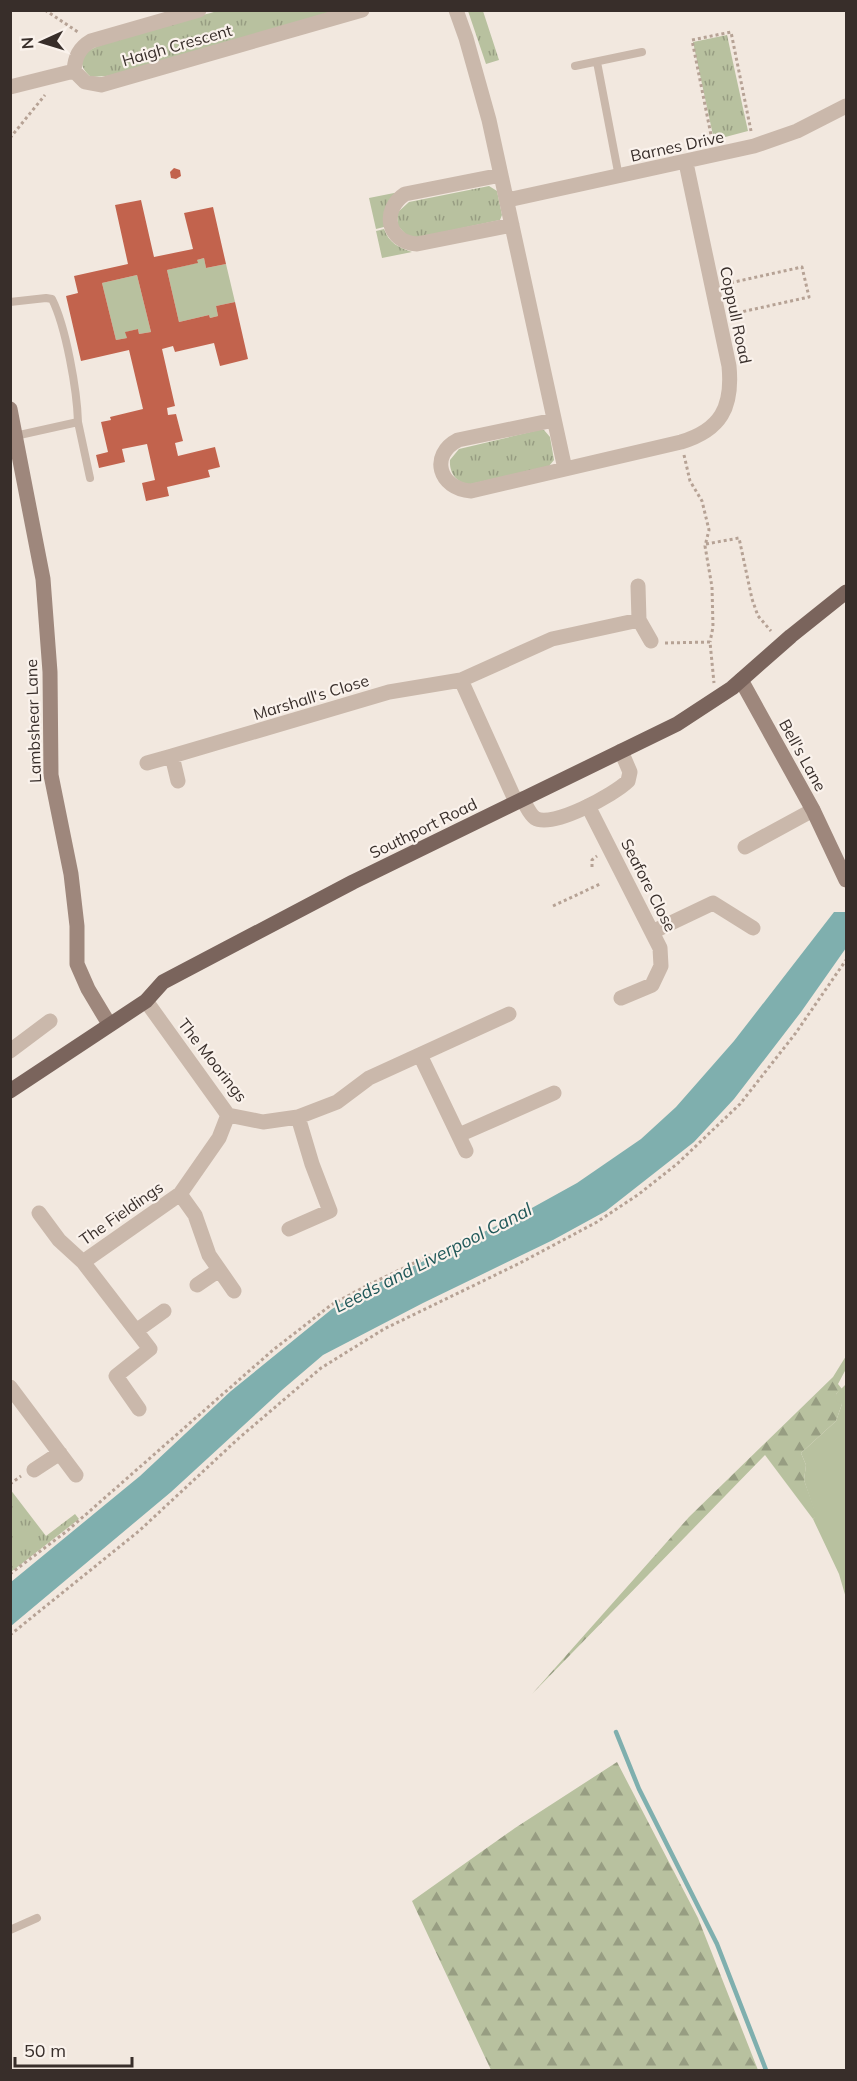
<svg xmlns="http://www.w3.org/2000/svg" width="857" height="2081" viewBox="0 0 857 2081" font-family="Mulish,sans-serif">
<defs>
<pattern id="grass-tufts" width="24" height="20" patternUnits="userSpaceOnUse" patternTransform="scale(1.5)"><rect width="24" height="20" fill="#b8c19f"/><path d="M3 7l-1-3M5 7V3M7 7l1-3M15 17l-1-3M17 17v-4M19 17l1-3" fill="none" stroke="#979d82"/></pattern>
<pattern id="forest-firs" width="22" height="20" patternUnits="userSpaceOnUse" patternTransform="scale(1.5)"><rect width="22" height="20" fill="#b8c19f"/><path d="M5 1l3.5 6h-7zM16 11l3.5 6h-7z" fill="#979d82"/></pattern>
</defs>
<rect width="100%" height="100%" fill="#f2e8df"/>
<path fill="url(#grass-tufts)" d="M218 11H346L120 75 91 77C84 71 78 63 85 54 95 41 196 17 218 11Z
M468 11H483L499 60 486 64Z
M727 35 748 131 714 140 693 42Z
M489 186 497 191 502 215 500 220 410 239 398 226 397 213 409 202Z
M399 192 384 227 376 229 369 198Z
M384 229C389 243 398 247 412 252L382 258 376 231Z
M539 430H544L550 437 554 460 549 466 471 484C457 484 449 473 450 460L459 449Z
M10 1489 46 1536 75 1514 79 1519 11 1572Z"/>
<path fill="url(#forest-firs)" d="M846 1356V1369L838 1384 842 1389 836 1394 842 1404 836 1421 801 1453 806 1465 804 1480 817 1516 813 1519 765 1455 532 1694 689 1517 833 1377Z
M617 1762 698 1918 758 2070H491L412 1901 515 1828Z"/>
<path fill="#b8c19f" d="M204 258 206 268 226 264 235 302 216 306 218 316 210 318 209 315 179 322 167 270 197 263V260Z
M137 275 151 332 139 334 138 329 126 332 127 338 116 340 102 283Z
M846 1384V1598L839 1574 813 1519 816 1516 804 1480 806 1465 801 1453 836 1421 842 1404 837 1402 836 1394Z"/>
<path fill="#7fafae" d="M834 912H846V948L801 1012 734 1099 694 1142 606 1211 553 1240 423 1303 323 1355 282 1390 171 1492 11 1626V1582L140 1476 231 1391 332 1309 366 1289 521 1214 577 1183 641 1139 676 1107 734 1041Z"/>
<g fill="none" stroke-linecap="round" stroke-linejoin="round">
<path stroke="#7fafae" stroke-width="4.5" d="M616 1732 639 1789 717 1944 766 2070"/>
</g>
<path fill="#c2634d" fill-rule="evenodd" d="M174 168 180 170 181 176 176 179 171 178 170 172Z
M141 200 154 257 193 249 184 213 213 207 226 264 206 268 204 258 197 260 198 263 167 270 179 322 209 315 210 318 218 316 216 306 235 302 248 359 220 366 214 343 175 352 173 346 162 349 175 406 167 408 168 415 176 414 183 441 175 443 178 456 215 447 220 467 208 470 210 477 167 487 169 496 146 501 142 483 155 480 147 444 122 449 125 462 99 468 96 455 108 452 101 422 111 420 110 417 143 409 129 350 81 361 66 296 78 293 74 276 128 264 115 205ZM137 275 151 332 139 334 138 329 125 332 127 338 116 340 102 283Z"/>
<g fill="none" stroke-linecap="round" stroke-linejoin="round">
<path stroke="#b6a295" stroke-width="3" stroke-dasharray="3 3" stroke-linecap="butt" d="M45 10 78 32
M10 138 45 95
M712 140 692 40 731 32 751 131
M725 284 802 267 809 297 732 314
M684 455 690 481 702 501 709 530 705 546 712 587 713 627 710 642
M706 544 739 538 752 599 758 616 771 631
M665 643 710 642 714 683
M592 867V860L597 856
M553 906 600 884
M10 1484 21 1476
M10 1574 67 1531 273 1350 331 1305 366 1286 477 1233
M10 1635 139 1531 239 1438 321 1368 384 1329 520 1263 597 1222 639 1194 677 1164 740 1104 795 1034 846 960"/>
<path stroke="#cab8ab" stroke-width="8" d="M597 62 619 177
M575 66 642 52
M10 302 46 298 52 299C66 327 77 390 78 422L15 436
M78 422 90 478
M10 1930 37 1918"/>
<path stroke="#cab8ab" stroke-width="15" d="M199 10 91 41C79 48 75 57 74 71L85 82 101 85 362 10
M456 10 466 38 489 120 565 469
M10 87 74 71
M501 175 405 194C381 210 387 242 417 244L512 225
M508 200 754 146 797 131 846 106
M554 420 458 440C429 455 439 489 471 491L681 442C721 430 733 407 729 366L686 163
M638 586 639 620 651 641
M461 680 516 802
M172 756 389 692 461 680 552 639 639 620
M147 763 172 756 178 781
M522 799C526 805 530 815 535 818 552 829 615 794 628 781L630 772 621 751
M588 806 660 948 661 966 652 985 621 998
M745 847 813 810
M652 932 713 903 753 928
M146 1001 228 1115 263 1122 298 1117 337 1102 369 1078 509 1014
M10 1051 50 1021
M420 1055 466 1151
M459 1135 554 1093
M180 1194 195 1215 209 1255 234 1291
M39 1213 59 1240 83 1262 150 1349 116 1376 139 1409
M289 1229 330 1211 312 1164 298 1117
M83 1262 180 1194 219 1138 228 1115
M197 1285 219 1270
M136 1331 164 1311
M10 1387 76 1475
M34 1470 60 1453"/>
<path stroke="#9e877c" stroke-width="15" d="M10 409 43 579 50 672 51 775 71 874 77 926V964L88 989 109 1024
M741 680 813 810 846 880"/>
<path stroke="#7a645c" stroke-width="15" d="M10 1091 146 1001 163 982 353 882 677 724 732 688 791 636 846 592"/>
</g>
<g text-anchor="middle" stroke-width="4.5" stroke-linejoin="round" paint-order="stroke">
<g font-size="16" fill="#382e2a" stroke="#faf2ec">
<text transform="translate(177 45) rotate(-16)" y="6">Haigh Crescent</text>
<text transform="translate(677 146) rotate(-12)" y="6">Barnes Drive</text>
<text transform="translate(736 315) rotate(78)" y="6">Coppull Road</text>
<text transform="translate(311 697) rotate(-17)" y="6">Marshall's Close</text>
<text transform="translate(33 721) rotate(-92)" y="6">Lambshear Lane</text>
<text transform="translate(803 755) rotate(61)" y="6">Bell's Lane</text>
<text transform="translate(423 828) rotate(-26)" y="6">Southport Road</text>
<text transform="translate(649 885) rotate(63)" y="6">Seafore Close</text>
<text transform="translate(213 1060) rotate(52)" y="6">The Moorings</text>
<text transform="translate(121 1213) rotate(-35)" y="6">The Fieldings</text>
</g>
<g font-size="18" font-style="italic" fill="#205859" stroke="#faf2ec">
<text transform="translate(433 1258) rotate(-27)" y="6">Leeds and Liverpool Canal</text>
</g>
</g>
<rect width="857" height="2081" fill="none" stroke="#382e2a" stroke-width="24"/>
<g transform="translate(42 42) rotate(266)" stroke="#faf2ec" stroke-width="4.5" paint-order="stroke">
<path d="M0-4.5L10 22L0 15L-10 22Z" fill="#382e2a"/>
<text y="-9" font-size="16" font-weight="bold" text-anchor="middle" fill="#382e2a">N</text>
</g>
<path d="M15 2057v9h117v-9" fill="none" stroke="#382e2a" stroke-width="3"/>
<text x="24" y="2057" font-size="18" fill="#382e2a" stroke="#faf2ec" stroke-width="4.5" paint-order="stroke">50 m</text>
</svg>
